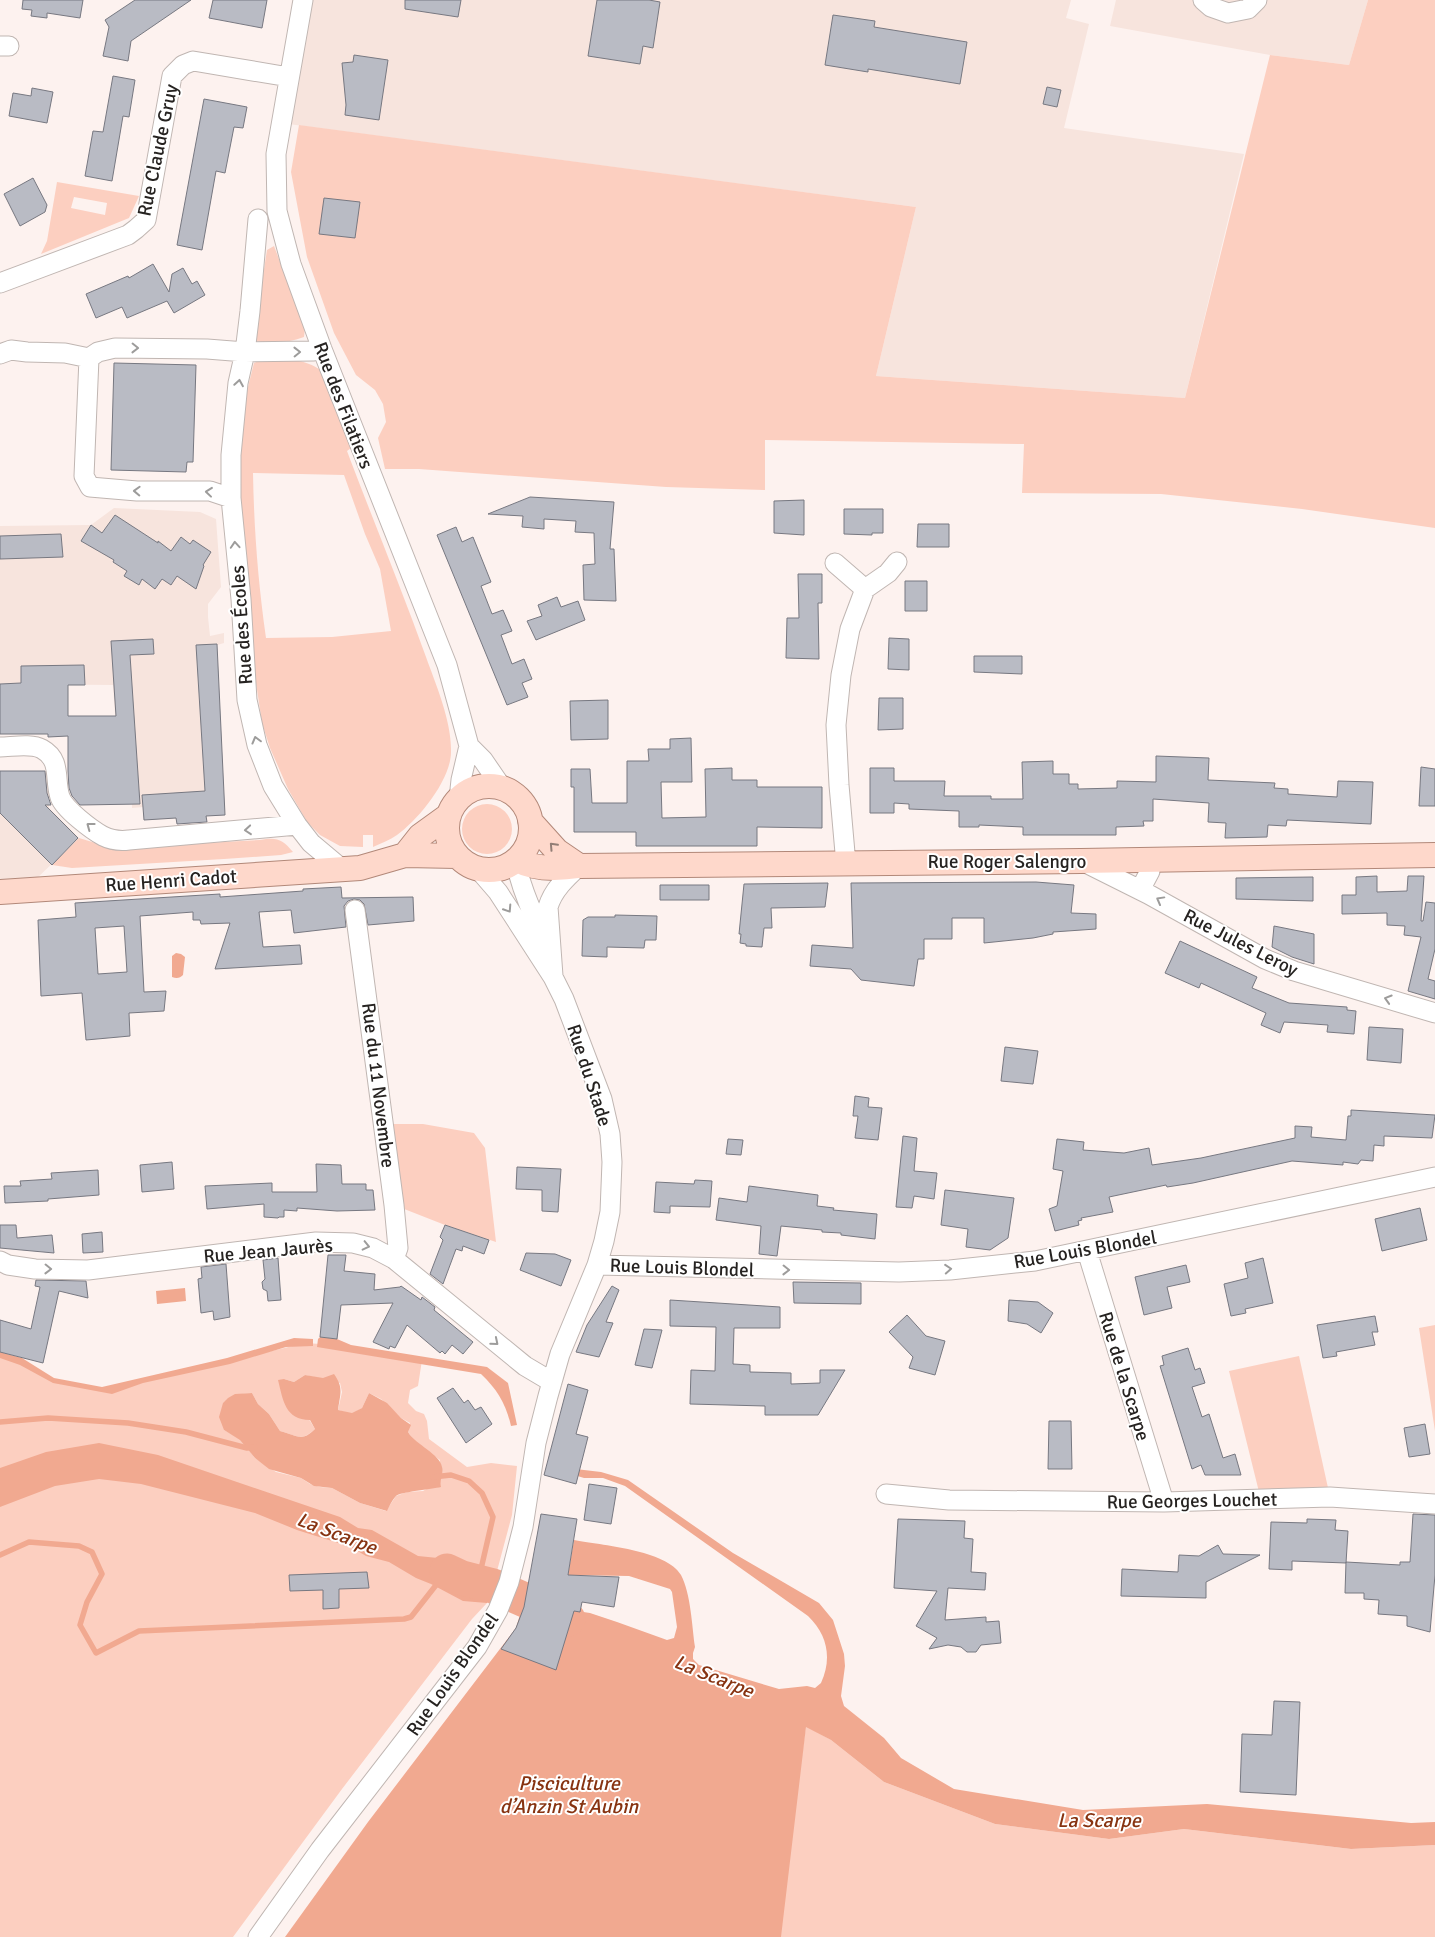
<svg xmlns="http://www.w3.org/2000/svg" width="1435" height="1937" viewBox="0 0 1435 1937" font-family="Signika,sans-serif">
<rect width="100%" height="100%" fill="#fdf2ef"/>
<path fill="#f7e4dd" d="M303 0H1071L1066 18 1089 24 1064 128 1244 154 1185 398 876 376 916 207 281 123Z
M1116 0H1368L1349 65 1270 55 1110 26Z
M114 508 200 512 216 519 221 587 208 604V617L210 636 224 633V643L217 645 225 815 207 816V822L177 824 176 818 144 820 143 807 132 808V797L121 798 113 685 0 684V526L91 525Z
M0 771H49V808L79 838 35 880 0 883Z"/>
<path fill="#fccfc0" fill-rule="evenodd" d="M1368 0H1435V528L1302 509 1161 494 1022 493 1024 444 765 440V490L666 487 419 469H385L378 438 386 422 383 404 375 390 356 375 334 333 307 257 291 172 299 125 916 207 876 376 1185 398 1270 55 1349 65Z
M57 182 139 196 129 218 41 254 47 241ZM74 197 107 203 105 215 71 208Z
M274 246 305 328 304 337C287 343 271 345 253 340L267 250Z
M265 358C286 359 304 358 322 371L351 448 347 451 350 459C375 525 402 590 426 657 436 685 452 722 451 752 451 780 418 820 397 835 390 840 381 843 373 847V835H363V847L340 846 320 835 307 822 288 789 270 748 262 723 255 676 239 476 247 391 254 363ZM253 473 344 475 365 534 380 569 391 631 332 637 266 638C258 581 254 530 253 473Z
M462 829a25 25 0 1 1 50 0a25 25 0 1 1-50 0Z
M79 838 112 848 260 840C277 837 282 839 293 852L281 855 224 859 72 868 52 865Z
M384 1124H423L474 1133 485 1148 496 1242 445 1225 394 1205Z
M1435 1325V1431L1419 1328Z
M305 1343 336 1345 422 1360 418 1386 410 1390 408 1403 416 1411 424 1414 427 1421 429 1439 467 1467 491 1463 517 1466 512 1515 493 1586 487 1603 472 1619 342 1789 233 1937H0V1355H5L48 1379 105 1391ZM305 1375 340 1383 342 1392 338 1410 352 1414 362 1408 369 1393 381 1399 401 1418 410 1423 408 1432 417 1444 440 1460V1481L423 1491 407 1492 396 1496 386 1511 360 1503 332 1488 320 1487 310 1484 301 1478 276 1472 255 1458 240 1439 224 1430 242 1394 252 1393 258 1404 269 1414 280 1431C297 1435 300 1443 315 1429L284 1379 294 1382Z
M1299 1356 1330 1497 1261 1500 1229 1371Z
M806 1726 831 1740 884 1782 995 1824 1109 1839 1184 1829 1351 1849 1435 1845V1937H780L798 1784Z"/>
<path fill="#f1a990" d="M176 953 181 954 185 957 183 975C180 978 177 979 172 977V956Z
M185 1288 186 1301 157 1304 156 1291Z
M320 1337 337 1339 351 1345 487 1367 508 1383 517 1425 511 1426C506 1404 497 1389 481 1374L317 1347 318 1339Z
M294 1338 313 1339V1346L286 1347 230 1364 143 1383 112 1394 53 1383 20 1365 0 1358V1352L22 1358 54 1378 102 1387 227 1358Z
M334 1374C344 1388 340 1394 338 1410L352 1413 362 1408 369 1393 387 1403 401 1418 411 1425 408 1432C416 1445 440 1454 442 1467 444 1473 439 1480 441 1487 432 1489 400 1492 396 1496 392 1500 389 1507 387 1511L360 1503 332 1488 314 1486 301 1478 269 1469 255 1458 240 1440 224 1430 219 1417 223 1403 228 1398 235 1394 252 1393 258 1404 269 1414 280 1431C297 1435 301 1443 315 1429L310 1420C285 1420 283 1400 278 1380L284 1379 294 1382 305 1375 323 1378Z
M99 1443 158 1455 340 1517 358 1528 372 1530 418 1556 438 1558 468 1572 489 1576 496 1571 487 1603 463 1601 431 1584 416 1578 389 1562 366 1556 351 1547 297 1530 255 1513 141 1484 99 1479 55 1486 0 1507V1468L46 1452Z
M567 1468 601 1472 628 1480 733 1553 819 1603 833 1620 844 1654 845 1666 841 1696 844 1706 884 1738 901 1758 954 1789 1083 1810 1207 1804 1411 1823 1435 1822V1845L1351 1849 1184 1829 1109 1839 995 1824 884 1782 831 1740 806 1727 781 1937H285L368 1822 516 1628 526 1594 570 1610 590 1613 617 1622 667 1640 674 1638 677 1627 672 1592 670 1589 629 1576 568 1575 574 1540C600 1545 667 1550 681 1575 691 1594 692 1627 695 1647L693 1653V1659L699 1665 779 1689 807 1686 815 1688 821 1683C832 1659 828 1635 808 1616L625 1486 603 1478H584L571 1474Z"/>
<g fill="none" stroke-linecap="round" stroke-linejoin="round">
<path stroke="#f1a990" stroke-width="5.5" d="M0 1422 48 1418 128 1423 186 1432 247 1448 255 1447
M433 1477 451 1475 469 1481 482 1493 493 1517 478 1582
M0 1555 29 1542 79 1546 92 1552 102 1574 87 1602 80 1625 96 1653 139 1631 404 1619 411 1617 440 1580"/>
<path stroke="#f1a990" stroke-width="35" d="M447 1571 462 1578 493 1586 568 1619"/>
</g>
<path fill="#b9bbc4" stroke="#777881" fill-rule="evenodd" d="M23 0H83L80 18 47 13V18L31 16 32 10 22 9Z
M135 0H191L131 41 128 61 103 56 109 27 105 20Z
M213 0H267L262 28 209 18Z
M405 0H461L458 17 405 9Z
M597 0H649L660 2 653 48 643 46 640 64 588 56Z
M833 15 875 21 874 27 967 42 960 84 868 69V72L825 65Z
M354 55 388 60 379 120 345 115 346 105 342 63 353 62Z
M113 76 135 80 129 117 123 116 112 181 85 176 93 131 103 132Z
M1047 87 1061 90 1057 107 1043 104Z
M32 88 53 92 47 123 9 116 13 93 31 96Z
M204 99 247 107 243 128 234 127 225 173 216 171 202 250 177 245Z
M33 178 47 205 45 212 20 226 4 194Z
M324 198 360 202 355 238 319 234Z
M153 264 169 292 172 274 183 268 192 284 197 281 205 295 174 313 167 301 127 318 122 307 96 318 86 294 128 276 129 278Z
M114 363 196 365 193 462H187L186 472 111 470Z
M530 497 614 502 610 549H614L616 601 584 600 583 565 595 564 594 533 575 532 576 521 544 519V529L522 527 523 516 488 514Z
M804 500V535L774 533V501Z
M844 509H883V533H872V535L844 534Z
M115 515 158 543V541L171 551 181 537 190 544 193 540 211 552 203 565 204 566 196 589 177 576 171 585 162 579 155 589 142 579 139 585 124 576 127 571 113 562 114 560 81 541 91 525 102 533Z
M918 524H949V547H917Z
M456 527 462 542 473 537 491 582 481 586 492 614 503 610 512 631 501 635 512 664 524 659 532 679 522 683 528 697 507 705 437 535Z
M61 534 63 557 0 559V536Z
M798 574H822V603H818L819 659 786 658 787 618H799Z
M905 581H927V611H905Z
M557 597 561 607 578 601 585 620 536 640 527 621 542 616 538 605Z
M889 638 909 639V670L888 669Z
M153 639 154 654 130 655 140 804 80 805 72 796 69 788 68 771V736L48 737V734H0V684L21 683V666L84 665 85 685H68V716H116L111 641Z
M217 644 225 815 206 816 207 822 191 823 177 824 176 818 144 820 142 795 205 791 196 645Z
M974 656H1022V674L974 672Z
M879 698H903V729L878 730Z
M608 700V739L571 740 570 701Z
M691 738 692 782H661L662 818 706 817 705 769 732 768V780H757V787H822V828L757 827V846H636V832H574V787H571V769H590L592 803H627V761H649L648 749H670V739Z
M1156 756 1209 758 1208 780 1275 783 1274 788 1288 789V794L1337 797 1338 781 1373 782 1371 824 1287 820 1286 826 1268 825 1267 837 1225 838 1226 823 1208 822 1209 803 1153 799V821H1143L1144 826 1116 827V835H1023V827L979 825V827H959V811L909 809V804L894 803V813H870V768H894V781H945L944 796H991V799H1023L1022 762 1053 761V774H1069V784H1078V789L1117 788V781L1156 782Z
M1421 767 1435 769V806H1419Z
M0 771H45L47 793 51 805H45L78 838 52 865 0 813Z
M1377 876V892L1407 891 1408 876H1424L1421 921H1423L1426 902 1435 903V949L1428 979 1435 981V999L1408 991 1421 937 1404 935 1405 926 1387 925V913L1342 914V895H1356V877Z
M1313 877V901L1236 899V878Z
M1036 882 1074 885 1071 913 1096 914V929L1053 932V934L1033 938 984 943V918H952V939H924V959H918L914 986 861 980 851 969 810 966 812 945 853 948 851 883Z
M828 883 825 907 771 908 772 928H764L762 947 746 946V944L740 943 741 934H739L744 884Z
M660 885H709V900H660Z
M341 887 342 898 413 897 414 921 368 925 364 904 360 900 354 899 348 901 344 906 346 927 294 933 291 910 259 912 263 947 300 945 302 964 215 969 230 923 201 924 200 920H193V912L140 916 144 992 166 991 164 1011 129 1013 130 1036 86 1040 82 993 41 996 38 920 76 917 75 903 220 894V897L303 891V889ZM124 926 127 972 98 974 95 928Z
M615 915 657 916 656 940H645L644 948 607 947V957L582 956 583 920 588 917H615Z
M1274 926 1314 934V964L1292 957 1272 947Z
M1180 941 1257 977 1252 988 1289 1003 1347 1007V1010L1356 1011 1354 1034 1327 1032 1328 1025 1284 1022 1280 1033 1261 1025 1266 1013 1201 983 1199 988 1165 973Z
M1369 1027 1403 1029 1401 1063 1367 1060Z
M1005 1047 1038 1051 1033 1084 1001 1081Z
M855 1096 869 1098 868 1107 882 1108 878 1140 855 1138 858 1116H853Z
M1351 1110 1435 1115 1432 1138 1384 1136V1146L1374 1145 1373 1161 1361 1160 1358 1164 1343 1162V1165L1292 1161 1193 1183 1167 1187 1166 1185 1109 1197 1113 1212 1081 1218 1082 1220 1078 1221 1079 1225 1055 1231 1049 1209 1057 1206 1063 1171 1053 1169 1057 1139 1084 1142 1083 1150 1124 1153 1149 1148 1152 1165 1201 1158 1295 1138V1126L1312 1127 1311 1137 1346 1140 1348 1116H1351Z
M903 1136 917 1138 914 1171 937 1173 934 1199 914 1196 912 1208 896 1207Z
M728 1139 743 1140 741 1155 726 1154Z
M172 1162 174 1189 142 1192 140 1165Z
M316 1164 341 1165 342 1184H366V1190H373L375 1210 337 1211 297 1208V1211L284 1210V1217H279L278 1218 264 1217V1204L207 1209 205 1186 272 1183V1192H317Z
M517 1167 561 1169 558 1212 542 1211V1190L516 1189Z
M98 1170 99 1195 48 1199V1201L5 1203 4 1186H21L20 1181 52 1179 51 1173Z
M695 1180 712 1181 710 1207 670 1206V1213L654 1212 656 1182 694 1184Z
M749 1186 818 1195 817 1206 834 1208 833 1210 877 1214 875 1239 841 1235V1233L822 1232V1230L781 1226 777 1256 759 1254 761 1226 716 1220 719 1198 747 1202Z
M945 1190 1014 1198 1008 1238 990 1250 966 1247 968 1229 941 1225Z
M1420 1208 1427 1240 1382 1251 1375 1219Z
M0 1225H16L17 1238 52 1235 54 1253 0 1248Z
M445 1225 489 1240 484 1254 463 1246 462 1251 456 1249 443 1284 430 1274 443 1240 440 1237Z
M102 1232 103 1252 83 1253 82 1234Z
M526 1253 555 1254 571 1260 561 1286 520 1270Z
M328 1255H346L344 1271 375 1274 374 1290 400 1287 401 1286 421 1300 422 1297 435 1307 434 1310 473 1342 463 1354 452 1345 445 1354 442 1351 440 1353 407 1325 395 1348 390 1346 389 1349 373 1342 393 1303 341 1305 337 1339 320 1337Z
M278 1258 281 1300 268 1301 267 1291 263 1289 262 1282 265 1279 263 1260Z
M1263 1258 1273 1303 1245 1309 1246 1313 1231 1316 1224 1284 1248 1278 1245 1263Z
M226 1264 230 1317 214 1320 213 1311 201 1313 198 1279 202 1278 201 1267Z
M1186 1265 1190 1282 1167 1287 1172 1308 1144 1315 1135 1277Z
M36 1280 86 1281 88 1298 59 1291 43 1363 0 1352V1320L31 1329 40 1287 35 1286Z
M793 1282 861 1283V1304L794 1303Z
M612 1286 619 1290 606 1322 613 1323 599 1357 576 1352 587 1325Z
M670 1300 780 1307V1328H734L733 1364 750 1365V1372L791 1373V1384L820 1383V1370H845L818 1415H765V1406L690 1404 691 1370 715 1371 716 1327 670 1326Z
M1009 1300 1038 1302 1053 1313 1041 1333 1027 1324 1008 1321Z
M907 1315 926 1336 945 1341 935 1375 909 1368 913 1357 889 1332Z
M1375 1316 1378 1332H1372L1375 1345 1336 1352 1337 1356 1323 1358 1317 1325Z
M644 1329 662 1330 652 1368 635 1365Z
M1188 1348 1195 1370 1200 1368 1205 1383 1192 1387 1202 1417 1209 1414 1223 1458 1235 1454 1241 1475H1205L1201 1465 1192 1469 1160 1366 1164 1365 1162 1356Z
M568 1384 588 1390 576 1434 588 1437 576 1484 544 1475Z
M453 1388 464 1403 468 1400 475 1410 481 1407 492 1424 466 1443 437 1398Z
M1049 1421H1071L1072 1469H1048Z
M1425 1424 1430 1454 1409 1457 1404 1428Z
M589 1484 617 1488 611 1524 584 1520Z
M541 1514 577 1519 568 1575 619 1577 614 1607 582 1602 580 1612 574 1611 556 1670 501 1649 516 1628 524 1607Z
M1413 1514 1435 1515V1575L1430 1632 1407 1626V1616L1378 1614 1379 1600 1364 1599V1593H1345L1346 1562 1400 1565V1562H1410Z
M898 1519 965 1521 964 1538 973 1539 971 1572 986 1573 985 1590 948 1588 945 1620 986 1617V1622L999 1621 1001 1643 981 1645 976 1652H967L961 1647 948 1645 929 1649 937 1638 916 1626 937 1591 894 1588Z
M1307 1519 1336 1520 1335 1530 1348 1531 1346 1563 1292 1561V1570L1269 1569 1271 1522 1307 1523Z
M1218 1545 1223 1554 1260 1555 1206 1582V1598L1121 1596 1122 1569 1178 1572 1179 1555 1199 1556Z
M367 1572 369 1588 339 1589V1608L323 1609V1590L290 1591 289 1575Z
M1274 1701 1300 1702 1296 1795 1240 1792 1242 1734 1272 1735Z"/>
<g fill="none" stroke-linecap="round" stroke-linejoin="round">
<g stroke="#c0b6b2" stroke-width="21">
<path id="minor" d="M303 0 276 154 277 211 291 264 322 349 447 665 469 746 483 760 503 789
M1203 0 1211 7 1228 13 1248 9 1257 0
M0 46H9
M258 219 250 311 245 352 238 383 231 455V498L241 599 247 700 257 745 273 786 297 825 311 843 342 869
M0 283 128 235 136 229 146 220 172 76 183 65 193 61 289 77
M0 354 11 350 27 352 65 353 89 358 98 352 115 348 207 349 245 352 313 351 322 349
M89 358 84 476 90 487 137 491H210L231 498
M835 563 865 589 850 629 841 675 836 725 839 785 845 853 849 863
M865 589 888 573 897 562
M0 747C12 747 31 743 42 749 62 760 54 780 60 797 64 809 92 830 103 836 111 840 121 841 129 840L297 825
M459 799 461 780 469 746
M515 861C523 893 532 914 548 943
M1082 861 1148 894 1265 959 1294 971 1435 1013
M1140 890 1150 871V860
M355 910 394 1205 398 1248 394 1259
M553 976 548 907C553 890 566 878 579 866
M1087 1251 1164 1502
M0 1261 8 1265 35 1269 88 1270 316 1242 353 1243 373 1248 394 1259 525 1366 552 1382
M597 1265 899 1272 950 1270 1035 1261 1435 1177
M886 1494 949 1500 1164 1502 1330 1497 1435 1504
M258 1937 320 1850 477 1647 498 1610 509 1582 523 1527 536 1443 548 1396 560 1354 597 1265 604 1241 610 1212 612 1162 610 1134 602 1099 564 999 553 977 498 892 479 870"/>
</g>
<g stroke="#b28879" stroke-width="26">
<path id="major" d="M447 828a42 42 0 1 1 84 0a42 42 0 1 1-84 0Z
M530 821 557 851 579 866
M405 855 420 836 449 815
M517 860C535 870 559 869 579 866L1081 861 1435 855
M0 892 360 868 405 855 457 856"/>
</g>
<use href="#minor" stroke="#fff" stroke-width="19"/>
<use href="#major" stroke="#fed8cb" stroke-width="24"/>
</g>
<defs><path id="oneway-chevron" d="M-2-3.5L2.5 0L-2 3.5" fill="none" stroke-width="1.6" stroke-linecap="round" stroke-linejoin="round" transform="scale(1.25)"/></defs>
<g stroke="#9d9c9b">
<use href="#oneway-chevron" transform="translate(135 348) rotate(1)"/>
<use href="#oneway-chevron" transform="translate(297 352) rotate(-1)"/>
<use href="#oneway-chevron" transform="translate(239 383) rotate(-81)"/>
<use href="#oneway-chevron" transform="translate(137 491) rotate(-178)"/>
<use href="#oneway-chevron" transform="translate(209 492) rotate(-174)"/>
<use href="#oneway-chevron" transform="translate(235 545) rotate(-94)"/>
<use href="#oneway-chevron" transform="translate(256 740) rotate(-105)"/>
<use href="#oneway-chevron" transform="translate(90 826) rotate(-143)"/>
<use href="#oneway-chevron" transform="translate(248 830) rotate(175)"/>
<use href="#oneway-chevron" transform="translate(1160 900) rotate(-151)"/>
<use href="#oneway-chevron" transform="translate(508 909) rotate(57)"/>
<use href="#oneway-chevron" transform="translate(1388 999) rotate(-163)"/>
<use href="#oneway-chevron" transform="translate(366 1246) rotate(13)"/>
<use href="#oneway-chevron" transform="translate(48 1269) rotate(1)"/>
<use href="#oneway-chevron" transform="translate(948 1269) rotate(-4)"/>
<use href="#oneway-chevron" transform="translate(786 1270) rotate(1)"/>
<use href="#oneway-chevron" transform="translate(495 1342) rotate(40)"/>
</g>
<use stroke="#927e76" href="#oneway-chevron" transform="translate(553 846) rotate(-133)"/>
<g text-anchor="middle" stroke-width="4" stroke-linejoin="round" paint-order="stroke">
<g font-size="19" fill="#262321" stroke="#fff">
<text transform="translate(157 150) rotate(-78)" y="7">Rue Claude Gruy</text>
<text transform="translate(344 405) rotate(69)" y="7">Rue des Filatiers</text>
<text transform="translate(241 625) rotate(-94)" y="7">Rue des Écoles</text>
<text x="1007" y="868">Rue Roger Salengro</text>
<text transform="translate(171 880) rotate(-4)" y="7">Rue Henri Cadot</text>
<text transform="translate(1241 942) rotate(27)" y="7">Rue Jules Leroy</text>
<text transform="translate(590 1075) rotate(72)" y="7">Rue du Stade</text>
<text transform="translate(379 1085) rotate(83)" y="7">Rue du 11 Novembre</text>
<text transform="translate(1085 1249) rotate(-10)" y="7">Rue Louis Blondel</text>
<text transform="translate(268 1250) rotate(-5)" y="7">Rue Jean Jaurès</text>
<text transform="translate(682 1267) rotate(2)" y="7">Rue Louis Blondel</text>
<text transform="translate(1125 1376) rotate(73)" y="7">Rue de la Scarpe</text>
<text transform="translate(1192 1500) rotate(-1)" y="7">Rue Georges Louchet</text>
<text transform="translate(452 1674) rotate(-55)" y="7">Rue Louis Blondel</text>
</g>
<g font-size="20" font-style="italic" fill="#873311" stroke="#fff">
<text transform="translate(337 1533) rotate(21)" y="7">La Scarpe</text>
<text transform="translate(714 1676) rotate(22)" y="7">La Scarpe</text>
<text x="569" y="1790">Pisciculture<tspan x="569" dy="23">d’Anzin St Aubin</tspan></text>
<text x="1099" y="1827">La Scarpe</text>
</g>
</g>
</svg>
